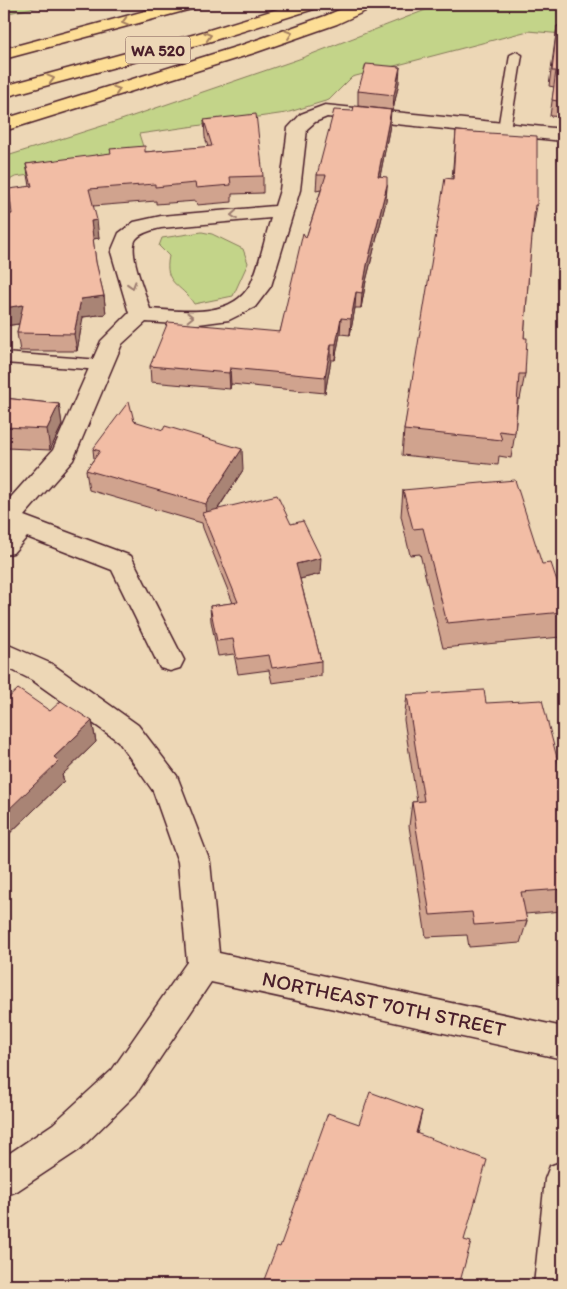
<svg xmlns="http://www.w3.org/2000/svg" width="567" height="1289" viewBox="0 0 567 1289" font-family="Itim,sans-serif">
<rect width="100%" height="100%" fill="#edd7b6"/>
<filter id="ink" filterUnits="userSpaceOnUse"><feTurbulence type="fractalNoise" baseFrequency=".02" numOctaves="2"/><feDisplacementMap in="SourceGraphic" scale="10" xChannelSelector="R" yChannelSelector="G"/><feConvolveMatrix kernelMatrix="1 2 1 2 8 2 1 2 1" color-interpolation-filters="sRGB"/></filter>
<g filter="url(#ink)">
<path fill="#c3d489" stroke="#867a5a" d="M9 4H51L4 14V5Z
M441 4H563V34L528 31 352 77 329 100 286 113 139 134 147 159 15 177 4 183V157L121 120 299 59Z
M202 232 212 234 243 249 248 263 233 296 194 304C181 283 163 285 169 256L159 246 162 238Z"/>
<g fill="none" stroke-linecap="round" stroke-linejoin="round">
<g stroke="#4a1f2b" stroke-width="3">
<path id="lane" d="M516 52 522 55 510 129 504 133 498 129 510 55Z
M4 353 101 360 108 365 101 370 4 363Z"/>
</g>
<g stroke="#4a1f2b" stroke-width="3">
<path id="street" d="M325 105 563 129V141L327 117 315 122 307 129 300 190 271 286 255 307 229 320 191 325 146 322 122 344 73 460 24 516 131 556 184 660 180 668 170 671 160 668 112 570 27 537 13 553 4 555V505L53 450 101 341 129 313 111 252 119 233 134 222 161 216 275 206 280 190 288 128 301 114ZM271 218C265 237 259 268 250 285 231 319 182 311 150 309 146 294 127 252 136 239 142 232 153 230 161 228Z
M4 643 52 664 138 725 177 776 210 862 219 953 563 1027V1059L211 982 136 1094 79 1150 17 1191 4 1196V1157L53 1124 112 1070 187 962 178 862 153 791 118 741 32 680 4 666Z
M563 1161V1285H534L545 1179 550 1166Z"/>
</g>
<g stroke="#4a1f2b" stroke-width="3">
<path id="highway" d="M171 4H198L195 8 4 59V49Z
M294 4H320L317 8 208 42 4 97V86L196 34Z
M353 4H375L372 8 337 24 254 53 4 131V119L242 45 325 16Z"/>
</g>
<use href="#lane" fill="#edd7b6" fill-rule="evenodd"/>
<use href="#street" fill="#edd7b6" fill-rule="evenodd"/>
<use href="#highway" fill="#fdde96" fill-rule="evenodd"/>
</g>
<path fill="#d0a38e" stroke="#4a1f2b" d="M557 26H563V117L550 116 554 87 549 86Z
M399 82 393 110 358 106V91Z
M353 111 390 125 380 176 387 185 386 201 366 281 361 308H355L350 335 340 334 335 360H331L325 393 231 384 230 389 151 382 150 366 280 332 306 238 321 190 316 191 317 175Z
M204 120 263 176V193L232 194V202L197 205 196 201 156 204V201L93 206 99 238 93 239 96 263 104 296 106 314 83 317 77 351H20L17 333 19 324 4 326V215L12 214 30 186 26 164 145 152 208 147 205 137Z
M456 131 537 205 533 230H532L529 270 524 338 525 374 520 399H518L515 433 511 458 499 456 498 465 402 455 404 430 452 179Z
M4 398 59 404 62 425 50 450 7 448 4 456Z
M134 421 243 470 218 509 291 524 320 574 300 579 321 661V676L272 683 269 670 238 674 234 654 218 656 211 621 210 606 233 603 203 528 202 523 89 490 86 470 94 459 93 449Z
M403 490 542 564 563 599V628L561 637 443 648 420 554 410 555 401 516Z
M407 695 486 703 563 781V911L525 914 527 921 520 943 469 947 467 935 426 937 409 826 412 802H417L404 720Z
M4 702 50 711 92 721 96 742 62 775 64 781 6 837 4 835Z"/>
<path fill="#a98474" stroke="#4a1f2b" d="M400 67 399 82 393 110 394 95Z
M391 110 390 125 377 192 378 176Z
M387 185 386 201 366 281 361 308 362 293 367 265Z
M97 220 99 238 93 239 91 221Z
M356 292 355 308 350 335 351 319Z
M104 296 106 314 83 317 77 351 74 334 81 299Z
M23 305 26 323 4 326V308Z
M341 318 340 334 335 360 336 344Z
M331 344V360L325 393V377Z
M230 368 231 384 230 389 229 373Z
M59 404 62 425 50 450 47 429Z
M4 432 7 448 4 456Z
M242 449 243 470 207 525 206 504Z
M321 558 320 574 296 580V564Z
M92 721 96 742 62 775 64 781 6 837 4 828V814L54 757Z
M422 1111 418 1130 412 1151 416 1133Z"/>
<path fill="#f2bda5" stroke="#4a1f2b" d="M557 26H563V102L552 100 556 71H552Z
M366 64 400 67 394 95 358 91Z
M354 106 391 110 378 176 387 177V185L367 265 362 293 356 292 351 319 341 318 336 344H331L325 377 230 368 229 373 150 366 168 322 280 332 303 233 306 238 326 175H317L334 110 353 111Z
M256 114 263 176 230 177 231 185 196 188 195 183 155 187V184L89 189 97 220 91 221 96 262 104 296 81 299 74 334 17 333 23 305 4 308V215L12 214 9 189 32 186 26 164 111 153 110 149 145 146V152L212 146 204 120Z
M456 131 537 136V205H535L529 270 524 338H527L525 374H519L515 433 499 431 502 440 404 430 445 178 453 179Z
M4 398 59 404 47 429 4 427Z
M129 401 134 421 163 430 165 426 242 449 206 504 86 470 100 451 93 449Z
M515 480 542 564 551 563 563 599V612L447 623 423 528 413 529 403 490Z
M277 495 291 524 303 521 321 558 296 564 321 661 272 668 269 655 237 659 233 639 217 641 210 606 238 602 202 513Z
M18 689 50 711 61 701 92 721 54 757 59 761 4 814V702Z
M484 690 486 703 542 700 563 781V889L521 892 527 921 474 925 472 912 430 915 412 802 424 801 407 695Z
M370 1092 422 1111 416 1133 487 1160 464 1240 471 1242 459 1285H262L277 1246 280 1247 328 1113 359 1124Z"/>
<defs><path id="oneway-chevron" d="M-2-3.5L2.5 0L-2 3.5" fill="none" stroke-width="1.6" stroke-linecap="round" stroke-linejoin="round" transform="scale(1.25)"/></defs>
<g stroke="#a47e60">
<use href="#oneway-chevron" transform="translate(125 22) rotate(165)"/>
<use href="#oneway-chevron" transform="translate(289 34) rotate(-19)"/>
<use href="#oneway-chevron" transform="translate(208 36) rotate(-17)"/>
<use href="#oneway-chevron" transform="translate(51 79) rotate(-15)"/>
<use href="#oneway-chevron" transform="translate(117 90) rotate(-18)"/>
</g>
<g stroke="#9c7b70">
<use href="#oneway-chevron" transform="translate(234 215) rotate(175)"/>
<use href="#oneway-chevron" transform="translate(132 285) rotate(73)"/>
<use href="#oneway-chevron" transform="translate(190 317) rotate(-1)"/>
</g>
</g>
<g text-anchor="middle" stroke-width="5" stroke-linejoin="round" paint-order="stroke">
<rect fill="#edd7b6" stroke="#7b5655" stroke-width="1" x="125.5" y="36.5" width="65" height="27" rx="4"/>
<g font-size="16" font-weight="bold" fill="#4a1f2b">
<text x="158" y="56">WA 520</text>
</g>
<g font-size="21" fill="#4a1f2b" stroke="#edd7b6">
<text transform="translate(384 1004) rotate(12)" y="7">NORTHEAST 70TH STREET</text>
</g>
</g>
<rect width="567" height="1289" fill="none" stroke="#edd7b6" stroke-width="20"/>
<rect x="10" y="10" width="547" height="1269" fill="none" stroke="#4a1f2b" stroke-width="2" filter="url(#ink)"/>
</svg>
